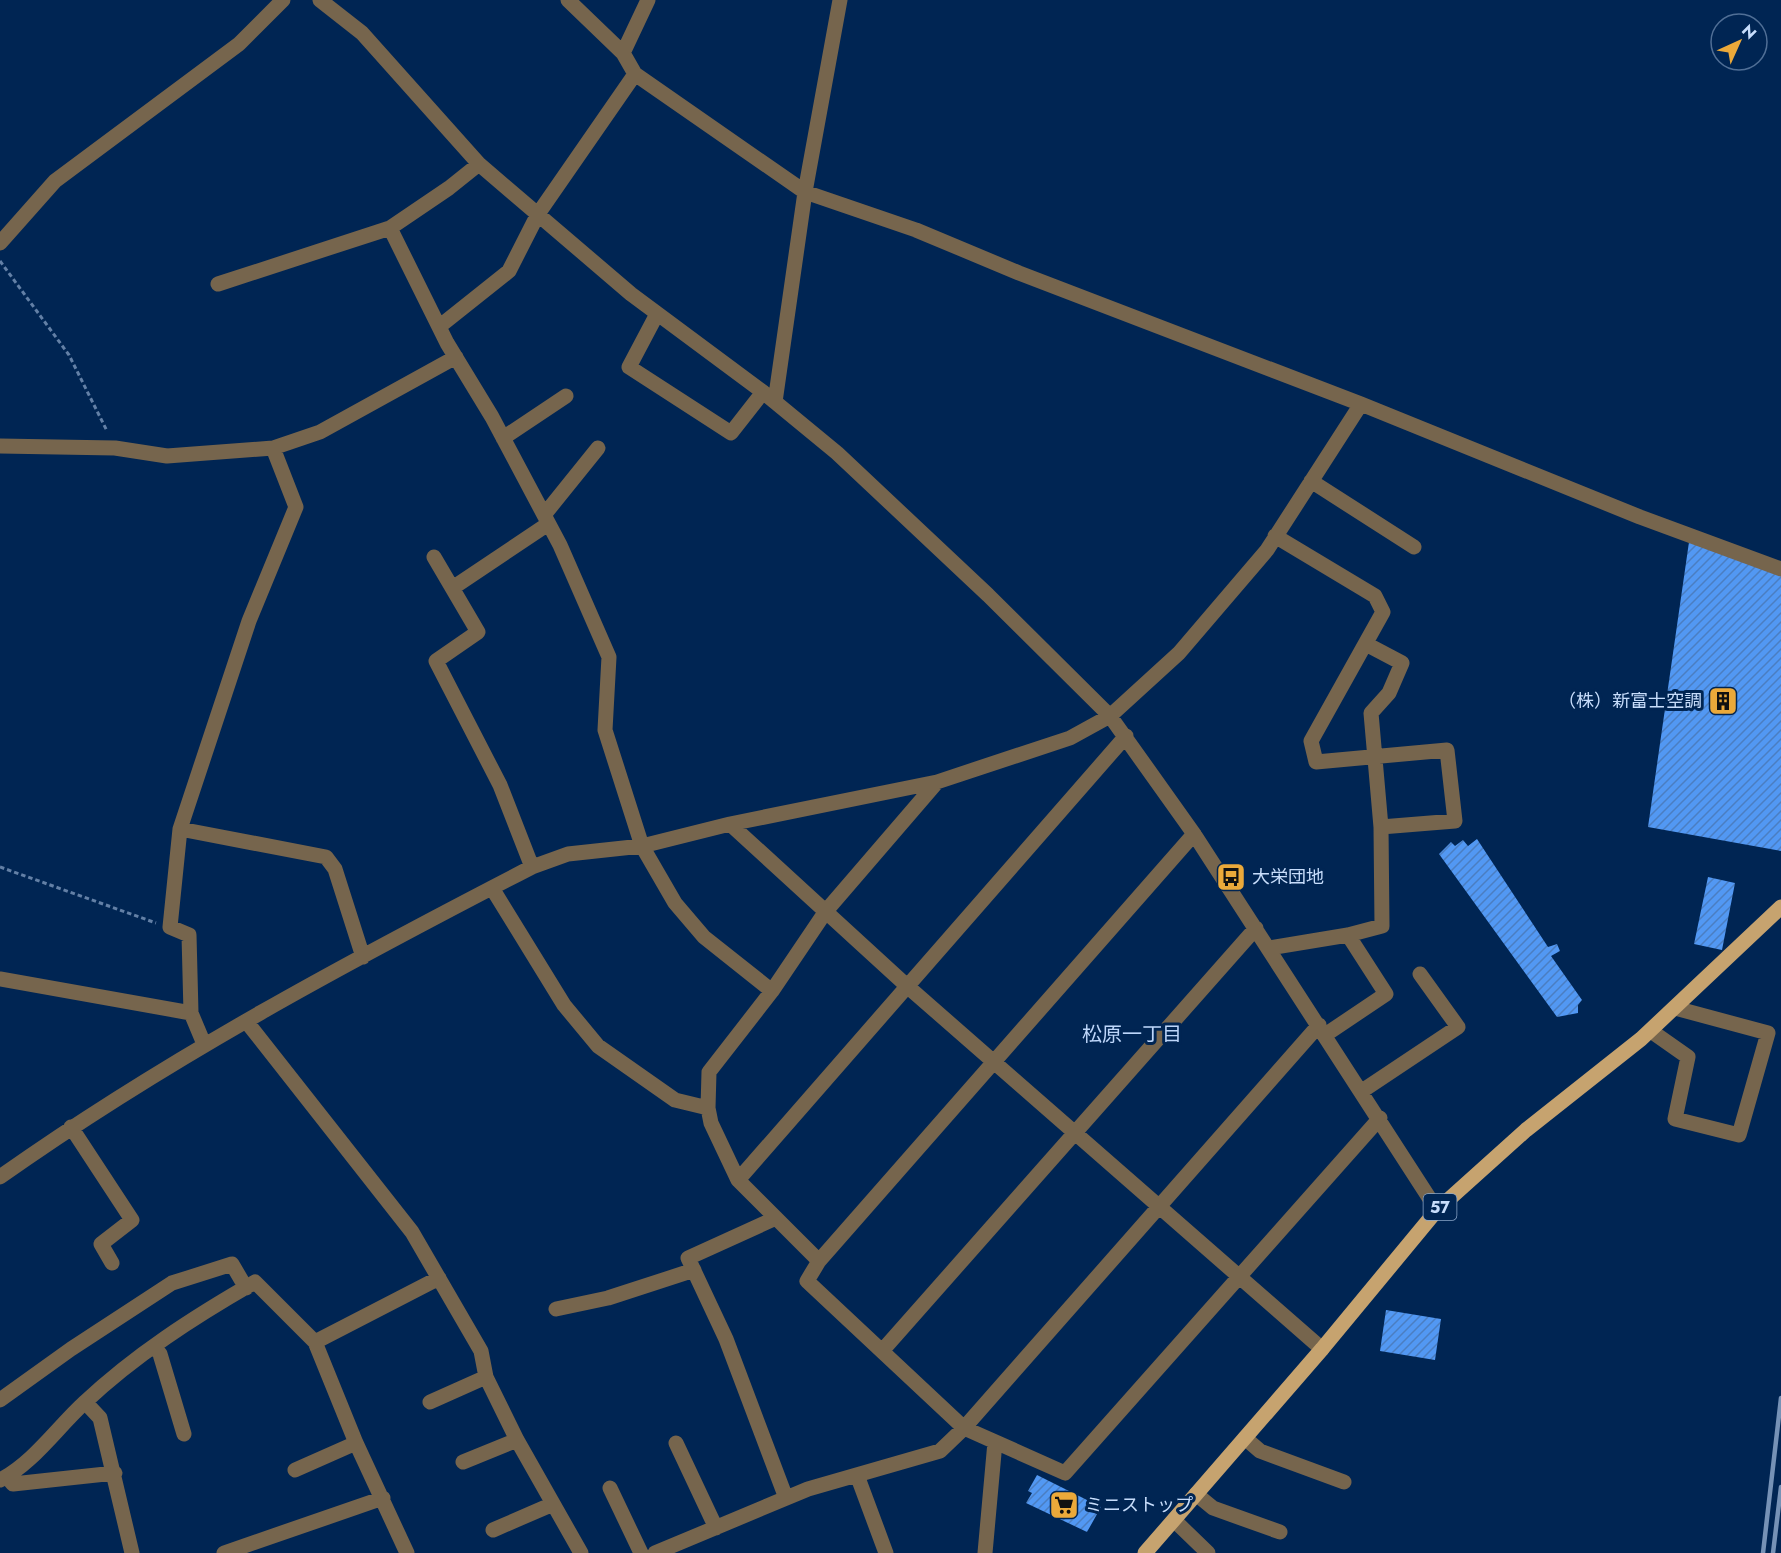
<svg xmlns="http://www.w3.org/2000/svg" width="1781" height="1553" viewBox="0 0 1781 1553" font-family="Jost,'Noto Sans JP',sans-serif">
<defs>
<pattern id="building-hatch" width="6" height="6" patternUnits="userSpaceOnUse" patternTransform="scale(1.5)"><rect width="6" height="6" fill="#5298f3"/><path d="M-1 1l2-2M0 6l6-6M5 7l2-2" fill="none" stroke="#4b7ec1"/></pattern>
</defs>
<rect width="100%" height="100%" fill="#002553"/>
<path fill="url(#building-hatch)" d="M1690 535 1781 575V851L1648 827Z
M1477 839 1548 947 1557 944 1560 951 1551 956 1582 1000 1578 1005V1013L1557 1017 1439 854 1451 842 1455 846 1463 840 1468 846Z
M1708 877 1735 883 1722 950 1694 944Z
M1386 1310 1441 1319 1435 1360 1380 1351Z
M1037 1475 1101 1507 1087 1532 1026 1503 1032 1493 1028 1491Z"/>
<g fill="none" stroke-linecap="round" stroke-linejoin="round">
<path stroke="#6380a6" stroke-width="3" stroke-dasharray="4.5 3" stroke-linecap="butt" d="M0 261 69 355 107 431
M0 867 156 923"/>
<path stroke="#76654d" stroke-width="15" d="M320 0 362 33 479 164 631 294 763 392 837 453 988 595 1110 716 1194 834 1437 1210
M568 0 623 53 635 74 805 192 916 230 1019 273 1361 404 1640 517 1781 569
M623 53 648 0
M390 228 447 343 492 417 560 545 609 657 605 730 642 846 675 903 704 937 772 991
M0 243 55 181 239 44 283 0
M218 284 390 228 449 188 479 164
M657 314 629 367 731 433 763 392
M440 326 509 271 538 214 635 74
M775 402 805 192 840 0
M503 438 566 396
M0 446 115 448 167 456 273 448 320 432 456 357
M1311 481 1414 547
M544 515 598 448
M1275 536 1375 596 1383 612 1311 741 1316 762 1447 750 1455 821 1381 827
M434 557 478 632 436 661 500 785 532 867
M454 587 548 524
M937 782 826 911 772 991 709 1072 708 1108 711 1123 738 1180 819 1261 807 1281 964 1428 1065 1473 1380 1118
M730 824 907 986 1322 1349
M180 829 326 857 335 869 363 957
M492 888 564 1005 598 1046 675 1100 708 1108
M1269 948 1348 935 1382 926 1381 827 1371 713 1389 693 1402 663 1366 644
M0 979 191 1013 204 1044
M191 1013 189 935 170 927 180 829 249 621 296 507 273 448
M246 1021 412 1232 481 1351 486 1377 430 1402
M1651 1031 1688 1057 1675 1119 1739 1135 1768 1033 1675 1008
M1325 1035 1386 994 1348 935
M1362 1091 1458 1027 1420 974
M71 1127 132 1220 101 1244 112 1263
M0 1177C168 1058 350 961 532 867L568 854 642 846 730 824 937 782 1070 738 1110 716 1179 653 1267 550 1361 404
M738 1180 1126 736
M776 1218 688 1258 726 1339 786 1498
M819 1261 1194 834
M556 1309 608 1298 694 1270
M315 1342 439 1278
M154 1346 160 1354 184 1434
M882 1351 1256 928
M486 1377 517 1440 581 1553
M0 1400 71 1349 172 1283 232 1264 246 1288
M85 1402 100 1418 132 1553
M1245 1438 1260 1451 1344 1482
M676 1443 716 1528
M463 1462 517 1440
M295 1470 356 1443
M857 1475 886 1553
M7 1477 13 1484 115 1473
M0 1480C33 1463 56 1429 84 1403 135 1355 194 1317 255 1282L315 1342 356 1443 407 1553
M610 1488 641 1553
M1196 1494 1213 1508 1280 1532
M1174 1520 1208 1553
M493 1530 553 1504
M224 1553 383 1498
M655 1553 808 1489 940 1451 964 1428 1319 1025
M985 1553 995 1442"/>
<path stroke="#c6a36f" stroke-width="15" d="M1145 1553 1322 1349 1437 1210 1526 1130 1641 1039 1781 907"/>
<path stroke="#7692b6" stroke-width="4.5" d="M1763 1553 1781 1398
M1773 1553 1781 1487"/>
</g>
<defs>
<g id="building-square" transform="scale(1.5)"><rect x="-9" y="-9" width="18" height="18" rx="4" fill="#eba93a" stroke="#002553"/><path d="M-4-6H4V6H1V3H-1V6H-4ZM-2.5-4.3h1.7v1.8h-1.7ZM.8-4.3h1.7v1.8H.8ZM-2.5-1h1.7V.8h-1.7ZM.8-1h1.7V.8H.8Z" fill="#111"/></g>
<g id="bus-square" transform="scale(1.5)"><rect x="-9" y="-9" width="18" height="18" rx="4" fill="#eba93a" stroke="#002553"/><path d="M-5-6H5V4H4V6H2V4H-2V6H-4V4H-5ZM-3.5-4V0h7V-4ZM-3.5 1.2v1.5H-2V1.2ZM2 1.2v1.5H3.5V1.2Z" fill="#111"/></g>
<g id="supermarket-square" transform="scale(1.5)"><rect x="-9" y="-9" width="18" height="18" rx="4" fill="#eba93a" stroke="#002553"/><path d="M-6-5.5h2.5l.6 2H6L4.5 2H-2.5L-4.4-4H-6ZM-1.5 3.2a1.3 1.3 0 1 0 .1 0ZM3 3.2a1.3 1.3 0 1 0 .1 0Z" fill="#111"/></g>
</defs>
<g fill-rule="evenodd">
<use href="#building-square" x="1723" y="701"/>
<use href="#bus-square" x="1231" y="877"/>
<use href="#supermarket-square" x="1064" y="1505"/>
</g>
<g text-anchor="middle" stroke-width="6" stroke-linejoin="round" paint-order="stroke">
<rect fill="#002553" stroke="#8ba6c9" stroke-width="1.5" x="1423.5" y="1194" width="33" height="26" rx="4.5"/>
<g font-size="16" font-weight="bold" fill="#c7ddfb">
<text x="1440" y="1213">57</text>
</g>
<g font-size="18" fill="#c7ddfb" stroke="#002553" text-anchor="start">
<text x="1702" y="707" text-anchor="end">（株）新富士空調</text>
<text x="1252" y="883">大栄団地</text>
<text x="1085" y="1511">ミニストップ</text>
</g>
<g font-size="20" fill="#bdd6fa" stroke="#002553">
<text x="1132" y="1041">松原一丁目</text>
</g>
</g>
<g transform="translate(1739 42) rotate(45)"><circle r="28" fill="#002553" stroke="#506f96" stroke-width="1.5"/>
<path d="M0-4.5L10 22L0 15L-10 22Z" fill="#eba93a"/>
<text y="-9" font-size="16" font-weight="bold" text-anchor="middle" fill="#c7ddfb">N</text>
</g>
</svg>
